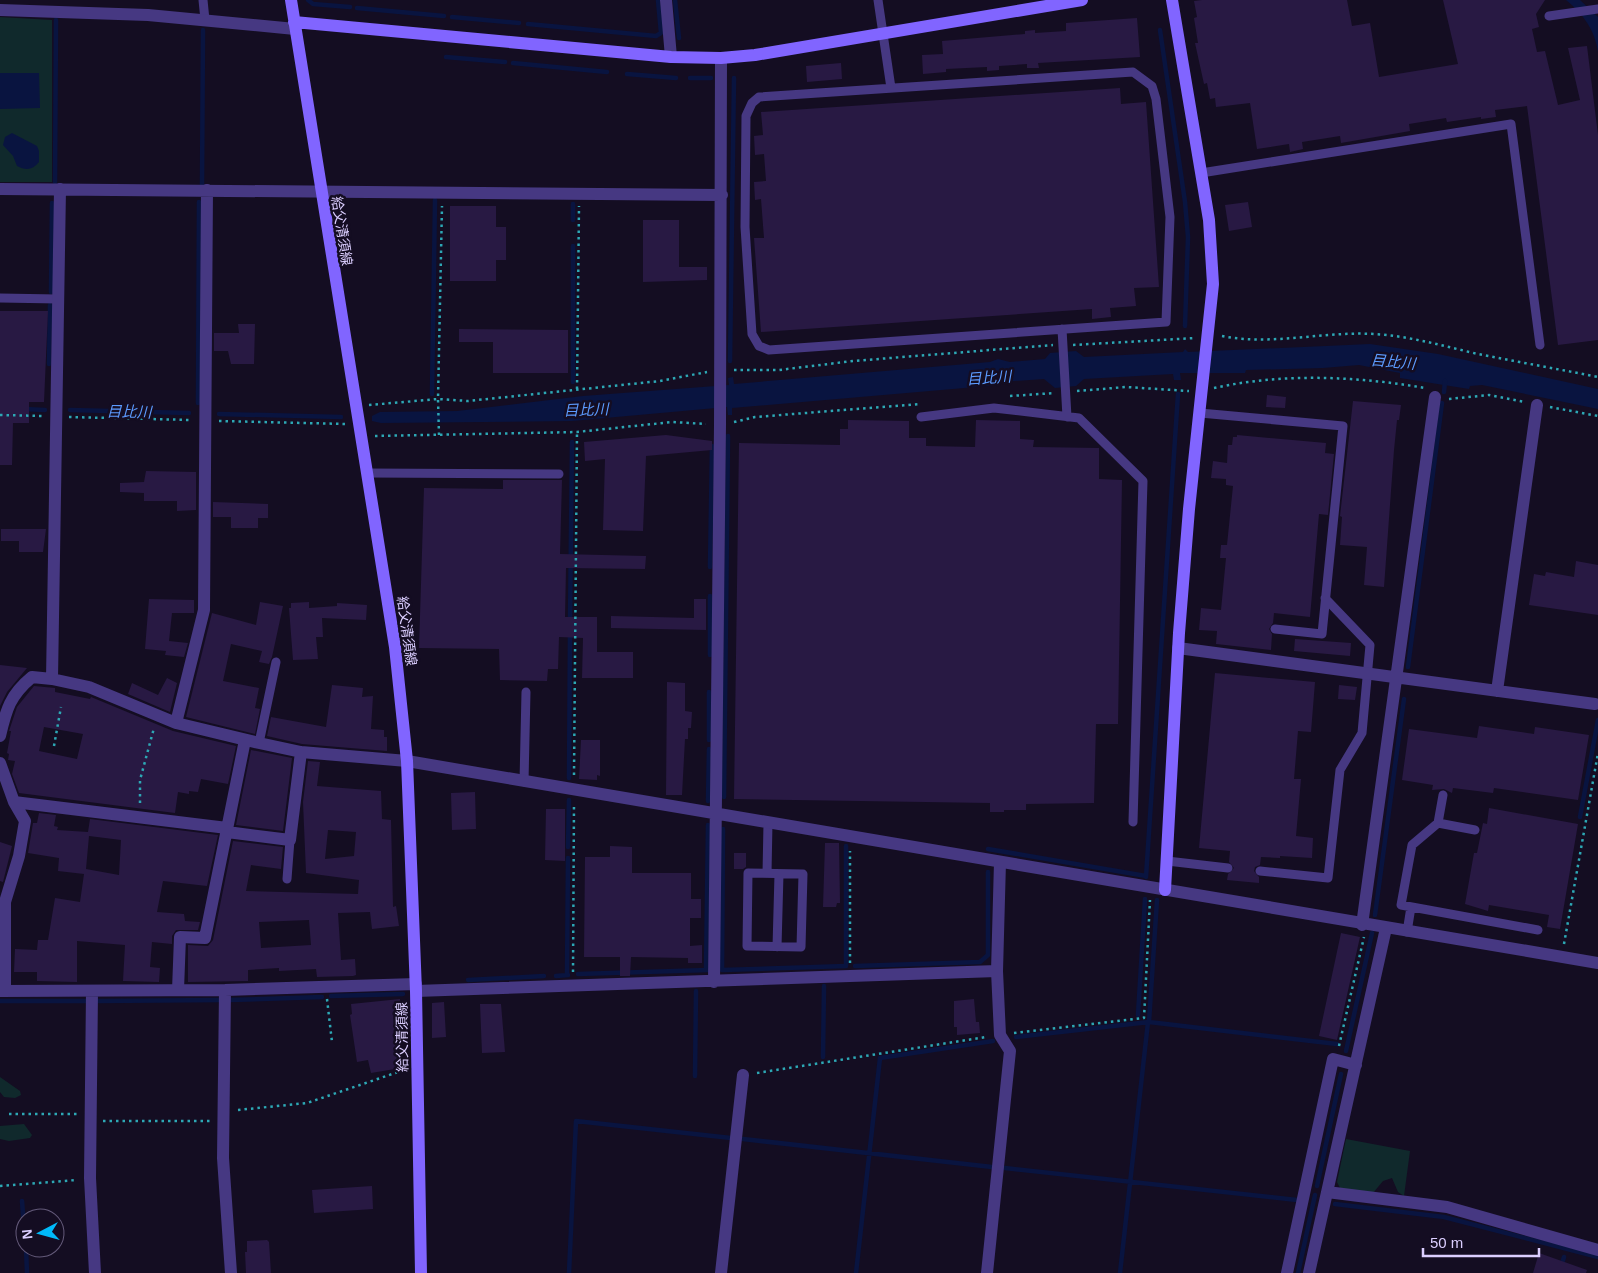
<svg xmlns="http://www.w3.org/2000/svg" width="1598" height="1273" viewBox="0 0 1598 1273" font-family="Arial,'Noto Sans JP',sans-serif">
<rect width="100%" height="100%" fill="#140d22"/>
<path fill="#10292c" d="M0 17 52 20V182H0Z
M0 1077 20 1091 21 1095 15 1098 4 1097 0 1092Z
M24 1124 32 1135 30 1138 9 1141 0 1139V1126Z
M1346 1139 1410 1151 1404 1196 1398 1192 1392 1178 1383 1181 1373 1193 1341 1190 1337 1182Z"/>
<path fill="#091440" d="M1566 0H1580L1598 17V52C1595 30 1583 14 1566 0Z
M0 73H39L40 108 0 109Z
M12 133 37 146 39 151V162C33 170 26 171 17 166L13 156 3 145 5 137Z
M1370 344 1438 354 1598 389V409L1482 385 1470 386 1469 389 1400 378V373L1359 365 1323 368 1246 370 1245 373H1180L1181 380H1174L1173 374 1084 379 1076 386 1055 388 1044 379 1002 382 999 385 732 408V415H728L727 407 572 421 381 423 372 421V416L380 412 457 411 583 396 729 385 728 378 733 377 734 384 990 362 998 359 1010 362 1045 359 1050 353 1076 351 1084 357 1183 352 1185 349 1188 352Z"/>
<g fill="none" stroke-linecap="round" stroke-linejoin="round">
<path stroke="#091440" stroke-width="4.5" d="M308 0 313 4 350 7
M675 0 679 38
M357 8 444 16
M452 17 519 23
M528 24 656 36 661 33 658 0
M1160 30 1185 202 1188 237 1185 326
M446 57 505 62
M513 63 607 72
M627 74 676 78
M690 78H711
M55 182 56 20
M202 185 203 30
M573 220V204
M51 292 52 203
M730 361 734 78
M49 364 50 305
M573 382V246
M1444 392 1445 381
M432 394 435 200
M198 403 199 202
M24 409 45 410
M70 410 189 413
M219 414 341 417
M710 567 712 446
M570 622 572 442
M710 655V596
M1408 667 1442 403
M709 740V692
M569 778 570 632
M724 797 728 436
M708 801 709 749
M1580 817 1598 720
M723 829 722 970 846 966V846
M568 847 569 800
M988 849 1146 876
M1146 877 1178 394
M1375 915 1404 699
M855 966 980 962 988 955V872
M706 970 708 825
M578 974 708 970
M567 975 568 858
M556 976 568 975
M468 980 544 976
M331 996 403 994
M229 1000 322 997
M0 1001H88
M97 1001 221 1000
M1138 1015 1145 899
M1149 1022 1157 900
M1016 1037 1149 1022 1337 1044
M1346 1051 1372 933
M823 1057 824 986
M695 1076 696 991
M743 1139 992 1167
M1005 1168 1297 1200
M1317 1186 1341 1074
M22 1201 25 1240
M1335 1204 1444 1217 1598 1257
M26 1248 27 1273
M569 1273 576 1121 731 1138
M856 1273 880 1058 993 1041
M1120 1273 1148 1022
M1298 1273 1315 1195
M1559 1273 1564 1257"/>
</g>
<path fill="#281943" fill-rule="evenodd" d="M1202 0H1347L1352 26 1370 23 1379 77 1458 64 1443 0H1545L1536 14 1539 27 1532 29 1537 52 1545 51 1558 105 1580 100 1568 48 1587 46 1598 135V340L1558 345 1527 106 1495 110 1496 117 1481 119V117L1447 122 1446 118 1409 124 1410 131 1341 143 1340 136 1302 142 1303 149 1290 152 1289 144 1257 149 1250 103 1216 107 1215 98 1210 99 1207 83 1204 84 1195 43H1198L1194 18 1197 17 1194 1Z
M1137 18 1140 57 1038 63 1039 68H1027V64L999 66V70L987 71V67L946 69V72L923 74 922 55 943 54 942 41 1025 34V31L1035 30V33L1066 31V23Z
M841 63 842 79 807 82 806 66Z
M1120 88 1121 104 1146 102 1159 287 1134 288 1136 306 1110 308 1111 317 1092 319V309L761 332 754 238H764L761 199 755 200 754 182 766 181 764 154 755 155 754 136 763 135 761 112Z
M1248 202 1252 227 1229 231 1225 205Z
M450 206H496V227H506V260H496V281H450Z
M643 220H679V267H707V280L643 282Z
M0 311H48L44 402H29V423H13L12 465H0Z
M238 324H255L254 364H231L228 351H214V333H239Z
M459 329 568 330V373H493V342H459Z
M1267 395 1286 397 1285 408 1266 407Z
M1353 401 1401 405 1399 420H1397L1394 450 1384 587 1364 585 1367 547 1340 545 1342 517 1340 516Z
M848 420 909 421V438H926V446L975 447 976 420 1020 421V439L1034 440 1033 447 1099 448V479L1122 480 1118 724H1096L1094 803 1026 804V810H1004V812H990V803L734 799 739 443 840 445V429H848Z
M666 435 712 441V450L646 456 643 531 603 530 605 459 585 461 584 442Z
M1237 435 1326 443 1325 453 1334 454 1328 515 1319 514 1310 617 1274 613 1273 623 1269 629 1272 634 1271 650 1216 644 1217 631 1199 630 1201 608 1221 610 1226 558H1220L1221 545H1227L1233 486 1226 485V479L1211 478 1213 461 1227 463 1228 445H1232L1233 437H1237Z
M146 471 196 472V510L177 511V501H144V493L120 492V483L144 482Z
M503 480H562L560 554 646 556 645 569 566 568 565 617H597V652H633V678H582L583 638 559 637 558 669H548L547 681 500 680 499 649 419 648 424 488 503 489Z
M213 502 268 504V518H258V528H231V517H213Z
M1 529H46L43 552H19V541H1Z
M1576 561 1598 565V615L1529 605 1534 574 1545 576 1546 572 1574 577Z
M149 599 194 600V613H172L169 641 188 643 184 657 165 655 166 651 145 649Z
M694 599H706V630L611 628V616L694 618Z
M260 602 283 606 272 657 269 664 259 662 262 651 231 644 223 681 259 688 255 708 260 709 255 734 186 717 212 613 256 625Z
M309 602V608L337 606V603L367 605 366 620 322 618 323 637H316L318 659 293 660 289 608H291V603Z
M1295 639 1351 643 1350 656 1294 651Z
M0 665 27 668 7 692 0 706Z
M1215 673 1315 682 1311 732 1298 731 1294 779H1301L1296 836 1313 838 1312 858 1280 856V858L1261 857 1260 865 1255 867 1254 871 1259 877V883L1227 880 1228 874 1234 868 1229 862 1230 851 1199 848Z
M167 678 177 683 170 712 128 694 132 683 158 695Z
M667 682 685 683V711L692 712 691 728H688V739H685L682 795H666Z
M332 685 363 688 362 697 373 696 371 729 384 730V737H387V751L302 744 267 736 271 717 326 727Z
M1339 685 1357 687 1355 700 1338 699Z
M34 686 55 688V692L90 699 91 697 173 731 236 746 228 784 201 779 198 792 189 791V794L178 792 175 813 19 793 12 774 15 761 8 760 9 754 7 753 11 731H9L17 707ZM44 727 83 734 77 759 39 751Z
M1479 726 1534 734 1535 727 1589 735 1578 800 1494 788 1493 793 1453 788 1452 793 1444 789 1432 790 1433 785 1402 780 1409 729 1477 738Z
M581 740H600V776L597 775V780L579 779Z
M251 750 292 758 283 831 236 825Z
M308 761 320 762 317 786 381 791 382 819 391 820 393 907 396 906 399 926 372 929 370 912 338 913 341 960 355 959 356 975 353 976 317 977 316 969 279 971V968L248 970V981L188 982V945L208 946 213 940 233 841 283 847 281 869 251 865 246 891 358 894 359 880 306 873 303 802ZM328 830 356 832 354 856 325 859ZM309 920 311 945 261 948 259 922Z
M475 792 476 829 452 830 451 793Z
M1489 808 1578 824 1560 929 1547 927 1549 915 1489 905 1488 911 1465 904 1474 853H1477L1483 823 1487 824Z
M546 809H565V861L545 860Z
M39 813 56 815 54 826 58 827 57 830 88 832 90 819 218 835 207 886 163 881 157 912 184 914 185 921 200 922 198 930H176L172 936V944L152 942 150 967 160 968 159 982 123 981 125 945 77 941V982L37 981V972H14L15 949 37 950 38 940H48L55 898 80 902 84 874 58 871 59 858 28 853 33 823H37ZM89 836 121 840 119 875 86 869Z
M0 842 12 846 3 882 0 881Z
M825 843H839L840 903H837L836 907H823Z
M610 846 632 847V873H691V899H701V918H690V946L702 945V963H688V958L631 957 630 976H620V957H584L585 857H610Z
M734 853H746V867L743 869H734Z
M1341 933 1360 937 1337 1040 1319 1036Z
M400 999 401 1014H398L401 1049H398L401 1068 371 1073 368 1060 357 1062 350 1015 352 1014 351 1004Z
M974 999 976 1022H979L980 1033 957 1035V1027H954V1001Z
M444 1002 446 1037 432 1038V1003Z
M480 1004H501L505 1052 482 1053Z
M372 1186 373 1209 314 1213 312 1190Z
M267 1240 269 1242 271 1273H246L245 1252H247V1241Z
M1539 1253 1587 1270 1586 1273H1533Z"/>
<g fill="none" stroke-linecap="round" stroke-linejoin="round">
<path stroke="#2da8b5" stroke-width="2.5" stroke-dasharray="2.5 4" stroke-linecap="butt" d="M1222 336C1272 346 1323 331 1374 334 1410 336 1443 346 1478 354 1518 362 1558 369 1598 377
M1073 345 1195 338
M734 370H779L853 361 1053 345
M1214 388C1282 373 1356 376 1425 388
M577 389 579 206
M1077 391 1126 387 1189 391
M1010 396 1055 393
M1449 399 1489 395 1525 402
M369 405 438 399 468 401 660 381 707 372
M1550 407 1598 416
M0 415 43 416
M69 417 191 420
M219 421 346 424
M734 422 755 417 920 404
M439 435 438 399 442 206
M375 436 577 432 672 422 706 424
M54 746 61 707
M574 775 577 432
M140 803V780L154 728
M1564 944 1598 753
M850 963V851
M573 972 574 803
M327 999 332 1042
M1014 1033 1144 1018 1150 900
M1339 1046 1364 937
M757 1073 986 1037
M238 1110 307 1103 404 1070
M9 1114H77
M103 1121H210
M0 1186 76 1180"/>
<path stroke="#463882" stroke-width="9" d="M203 0 205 20
M878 0 891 88
M1549 16 1598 9
M1133 72 1152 86 1156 99 1170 217 1166 322 769 350 759 346 752 334 745 227 746 116 752 103 759 97Z
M1201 173 1511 124 1540 345
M0 298 58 299
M1062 329 1067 417
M1200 413 1343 426 1322 634 1275 629
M921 417 994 408 1079 418 1143 481 1133 822
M367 473 559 474
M259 743 276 662
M524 782 526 692
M1438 823 1443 795
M1475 830 1438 823 1412 845 1401 905 1538 930
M1167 861 1228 868
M1260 871 1328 878 1340 770 1362 733 1370 645 1325 598
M748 873 803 874 801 947 747 946Z
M767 873 768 823
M287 879 290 840
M1407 932 1411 907
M777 947 779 874"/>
<path stroke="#463882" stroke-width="12" d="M666 0 671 57
M0 10 148 15 295 29
M0 189 722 195
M1178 648 1595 704
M52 679 60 189
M1497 691 1537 405
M176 723 204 610 207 190
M0 736C6 710 10 695 32 677L52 679 89 687 176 723 259 743 301 752 407 761 1598 963
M0 763 14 802 25 821 19 856 5 902V991
M14 802 227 828
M227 832 290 840 301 752
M1362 925 1435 397
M714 982 720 425 721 58
M178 990 180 937 205 938 245 740
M225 990 223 1158 231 1273
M0 991 225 990 416 984
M92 991 90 1178 95 1273
M416 991 997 971
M1327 1192 1447 1207 1598 1250
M721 1273 743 1075
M987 1273 1010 1051 1000 1035 997 971 1000 862
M1287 1273 1333 1059 1356 1065
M1309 1273 1386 928"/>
<path stroke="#8165ff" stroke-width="12" d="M291 0 395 647 407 761 416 991 421 1273
M294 22 671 57 721 58 755 55 1082 0
M1165 890 1179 633 1189 509 1213 284 1209 220 1172 0"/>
</g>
<g text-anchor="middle" stroke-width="5" stroke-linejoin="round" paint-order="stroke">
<g font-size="14" fill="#dbceff" stroke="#140d22">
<text transform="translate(342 231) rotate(81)" y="5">給父清須線</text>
<text transform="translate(407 631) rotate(82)" y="5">給父清須線</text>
<text transform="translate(402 1037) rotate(-91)" y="5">給父清須線</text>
</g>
<g font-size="15" font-style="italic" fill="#5c9bff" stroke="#140d22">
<text transform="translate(1393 362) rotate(5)" y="5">目比川</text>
<text transform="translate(989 378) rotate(-4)" y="5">目比川</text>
<text transform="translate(586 410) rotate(-2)" y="5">目比川</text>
<text transform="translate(129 412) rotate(1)" y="5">目比川</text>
</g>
</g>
<g transform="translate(40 1233) rotate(264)"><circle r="24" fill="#140d22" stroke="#645a7a"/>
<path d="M0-4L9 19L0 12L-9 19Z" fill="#00baf9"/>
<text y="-8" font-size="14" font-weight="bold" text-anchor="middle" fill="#dbceff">N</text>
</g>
<path d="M1423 1248v8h116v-8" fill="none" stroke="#dbceff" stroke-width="2.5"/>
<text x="1430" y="1248" font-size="15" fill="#dbceff" stroke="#140d22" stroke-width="4" paint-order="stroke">50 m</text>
</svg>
